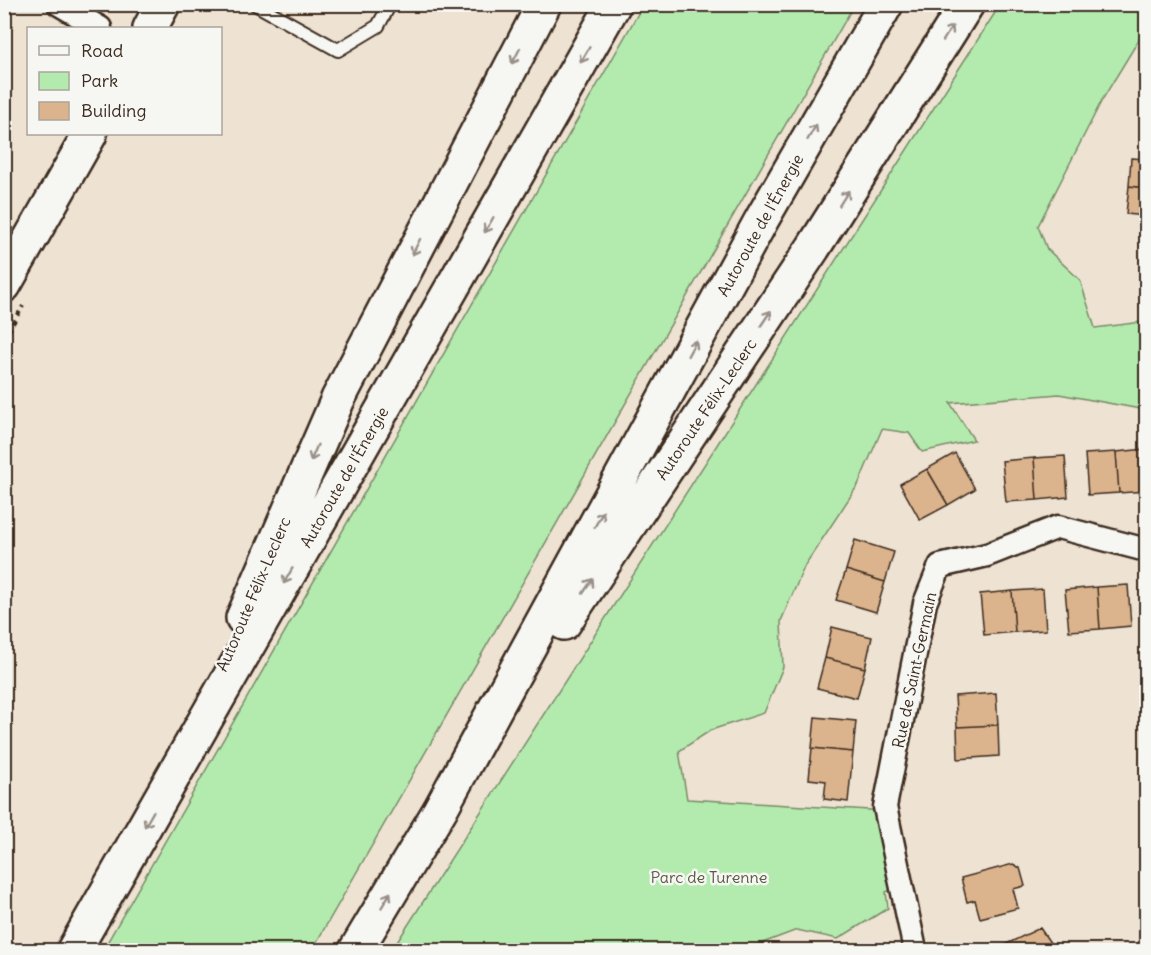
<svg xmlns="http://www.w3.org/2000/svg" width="1151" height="955" viewBox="0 0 1151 955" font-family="Delius,sans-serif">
<rect width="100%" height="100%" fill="#eee2d3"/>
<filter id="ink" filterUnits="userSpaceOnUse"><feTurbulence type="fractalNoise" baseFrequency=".0167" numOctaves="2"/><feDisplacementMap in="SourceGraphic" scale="12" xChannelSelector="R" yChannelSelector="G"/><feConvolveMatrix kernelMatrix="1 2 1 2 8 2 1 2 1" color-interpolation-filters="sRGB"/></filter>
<g filter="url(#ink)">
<path fill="#b3ebae" stroke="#778a66" stroke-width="1.5" d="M643 5H854L312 950H103Z
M1000 5H1146V28L1102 100 1038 226 1047 249 1080 280 1095 328 1142 322 1146 328V410L1059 394 950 403 974 440 922 452 909 433 882 429 858 485 805 565 781 621 783 667 764 713 711 730 679 751 687 799 886 811 901 886 886 892 888 908 838 939 797 930 744 950H392Z"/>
<path fill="#dbb38c" stroke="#3b2a1e" stroke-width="1.5" d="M353 4H369L365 12Z
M1131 158 1146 159V188L1129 186Z
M1129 186 1146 188V216L1126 214Z
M1146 449V491L1119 493 1116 452Z
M1116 452 1119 493 1088 495 1085 454Z
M955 453 975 489 948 505 927 469Z
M1065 456 1068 497 1037 500 1034 458Z
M1034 458 1037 500 1006 502 1002 461Z
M927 469 948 505 920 520 900 484Z
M855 540 894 552 885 582 846 570Z
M846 570 885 582 876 612 836 600Z
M1128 585 1131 626 1100 629 1097 587Z
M1097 587 1100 629 1069 631 1065 590Z
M1043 589 1046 630 1015 632 1012 591Z
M1012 591 1015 632 984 635 980 594Z
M832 627 872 637 865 668 825 658Z
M825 658 865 668 857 698 817 688Z
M996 693 998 725 957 727 955 696Z
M815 717 856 721 853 752 812 748Z
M998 725 999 756 958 759 957 727Z
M812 748 853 752 848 802 824 799 826 781 809 779Z
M1146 835V872H1145Z
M1013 864 1020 868 1025 886 1013 889 1018 908 980 918 975 900 967 902 961 878Z
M1040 928 1055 950H999L998 948Z"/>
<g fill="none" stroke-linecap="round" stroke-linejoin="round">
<g stroke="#3b2a1e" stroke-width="16">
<path id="lane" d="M255 4 338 50 378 26 390 4"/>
</g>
<g stroke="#3b2a1e" stroke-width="27">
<path id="street" d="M59 4 100 28
M915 950 885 807 925 603 940 566 987 555 1058 527 1146 550"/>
</g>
<g stroke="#3b2a1e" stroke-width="38">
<path id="secondary" d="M150 28 163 4
M4 285 90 134"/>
</g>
<g stroke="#3b2a1e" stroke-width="38">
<path id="highway" d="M243 618 338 399 544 4
M564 623 813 248 967 4
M74 950 614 4
M356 950 440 810 762 219 886 4"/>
</g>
<path stroke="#3b2a1e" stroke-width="4" stroke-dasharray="4.5 4.5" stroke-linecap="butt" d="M4 339 23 306"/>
<use href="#lane" stroke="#f6f6f2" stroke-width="12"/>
<use href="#street" stroke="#f6f6f2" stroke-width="22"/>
<use href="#secondary" stroke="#f6f6f2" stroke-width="33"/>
<use href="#highway" stroke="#f6f6f2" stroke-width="33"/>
</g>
<defs><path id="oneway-shaft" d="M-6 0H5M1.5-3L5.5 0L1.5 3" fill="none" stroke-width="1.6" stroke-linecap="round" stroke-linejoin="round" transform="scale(1.5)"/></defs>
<g stroke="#989088">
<use href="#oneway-shaft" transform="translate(948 33) rotate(-57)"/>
<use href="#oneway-shaft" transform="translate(585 55) rotate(120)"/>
<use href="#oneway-shaft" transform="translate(516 56) rotate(118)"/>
<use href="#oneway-shaft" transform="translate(812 132) rotate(-60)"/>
<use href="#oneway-shaft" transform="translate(844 198) rotate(-58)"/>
<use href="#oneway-shaft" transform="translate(489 225) rotate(120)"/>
<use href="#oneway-shaft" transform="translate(416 247) rotate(117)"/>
<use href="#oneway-shaft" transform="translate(766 318) rotate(-56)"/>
<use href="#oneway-shaft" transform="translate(692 348) rotate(-61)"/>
<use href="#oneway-shaft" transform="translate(314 453) rotate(113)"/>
<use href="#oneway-shaft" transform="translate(599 519) rotate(-61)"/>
<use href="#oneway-shaft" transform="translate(288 576) rotate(120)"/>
<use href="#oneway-shaft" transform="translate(588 586) rotate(-56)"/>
<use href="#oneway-shaft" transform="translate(149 819) rotate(120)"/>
<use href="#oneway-shaft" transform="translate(386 900) rotate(-59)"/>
</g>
</g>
<g text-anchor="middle" stroke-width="5" stroke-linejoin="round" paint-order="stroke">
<g font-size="16" fill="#3b2a1e" stroke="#f6f6f2">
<text transform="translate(760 225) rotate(-61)" y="6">Autoroute de l'Énergie</text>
<text transform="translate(706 409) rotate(-56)" y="6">Autoroute Félix-Leclerc</text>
<text transform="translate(344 477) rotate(-60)" y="6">Autoroute de l'Énergie</text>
<text transform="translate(253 594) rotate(-67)" y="6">Autoroute Félix-Leclerc</text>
<text transform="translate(914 670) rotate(-78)" y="6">Rue de Saint-Germain</text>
</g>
<g font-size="16" fill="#595a42" stroke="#f6f6f2">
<text x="709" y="883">Parc de Turenne</text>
</g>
</g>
<rect width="1151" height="955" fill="none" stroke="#f6f6f2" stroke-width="24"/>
<rect x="12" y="12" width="1127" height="931" fill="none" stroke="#3b2a1e" stroke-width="2" filter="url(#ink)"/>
<rect x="27" y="27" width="195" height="108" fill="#f6f6f2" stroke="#aba49d" stroke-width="1.5"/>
<rect x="39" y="46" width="30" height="9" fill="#f6f6f2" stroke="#aba49d" stroke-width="1.5"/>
<text x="81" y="57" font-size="18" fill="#3b2a1e">Road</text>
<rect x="39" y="72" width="30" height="18" fill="#b3ebae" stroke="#aba49d" stroke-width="1.5"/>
<text x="81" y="87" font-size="18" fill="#3b2a1e">Park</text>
<rect x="39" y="102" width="30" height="18" fill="#dbb38c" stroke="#aba49d" stroke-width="1.5"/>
<text x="81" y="117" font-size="18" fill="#3b2a1e">Building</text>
</svg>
